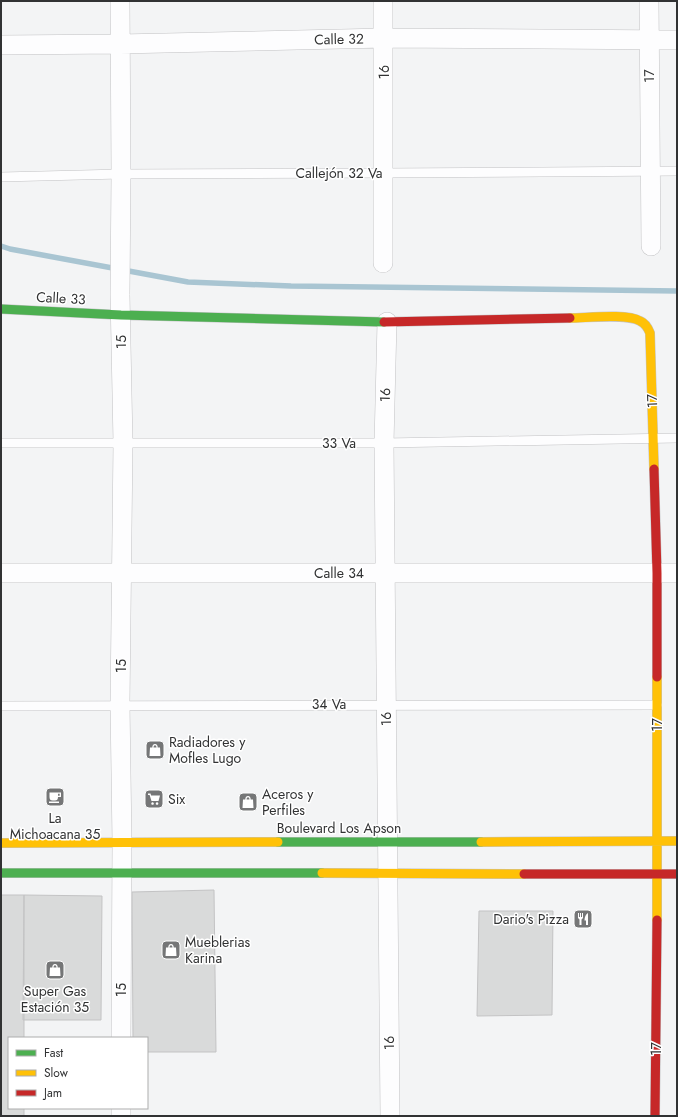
<svg xmlns="http://www.w3.org/2000/svg" width="678" height="1117" viewBox="0 0 678 1117" font-family="Jost,sans-serif">
<rect width="100%" height="100%" fill="#f3f4f5"/>
<g fill="none" stroke-linecap="round" stroke-linejoin="round">
<path stroke="#a9c5d2" stroke-width="5.5" d="M1 246 10 249 188 282 291 286 677 291"/>
</g>
<path fill="#d9dada" stroke="#c3c3c4" d="M214 890 216 1052H147V1038H133L132 892Z
M1 895H24V1038H9V1108H24V1116H1Z
M24 895 102 896 101 1020H23Z
M479 911H553L552 1015 477 1016Z"/>
<g fill="none" stroke-linecap="round" stroke-linejoin="round">
<g stroke="#c2c2c4" stroke-width="10">
<path id="lane" d="M1 177 121 174 384 173 677 171
M1 443H384L677 438
M1 706 657 705"/>
</g>
<g stroke="#c2c2c4" stroke-width="20">
<path id="street" d="M120 1 121 174 120 295 123 443 120 704 122 842 121 1038
M649 1 651 246
M1 45 120 44 384 38 677 40
M383 263V1
M387 322 384 443 390 1116
M1 573H677
M121 1116V1108"/>
</g>
<g stroke="#c2c2c4" stroke-width="10">
<path id="fast" d="M1 309 121 315 384 322
M278 842H481
M1 873H322"/>
</g>
<g stroke="#c2c2c4" stroke-width="10">
<path id="slow" d="M570 318C586 318 627 313 640 321 645 323 648 328 650 333L654 469
M481 842 677 841
M1 843 278 842
M322 873 524 874
M657 920V677"/>
</g>
<g stroke="#c2c2c4" stroke-width="10">
<path id="jam" d="M384 322 570 318
M654 469 657 573V677
M524 874H677
M655 1116 657 920"/>
</g>
<use href="#lane" stroke="#fdfdfe" stroke-width="9"/>
<use href="#street" stroke="#fdfdfe" stroke-width="19"/>
<use href="#fast" stroke="#4caf50" stroke-width="9"/>
<use href="#slow" stroke="#ffc107" stroke-width="9"/>
<use href="#jam" stroke="#c62828" stroke-width="9"/>
</g>
<defs>
<g id="shop-square" transform="scale(1)"><rect x="-9" y="-9" width="18" height="18" rx="4" fill="#757677" stroke="#fff"/><path d="M-5-2.5h2.3a2.7 3.5 0 0 1 5.4 0H5L5.5 6h-11ZM-1.5-2.5h3a1.5 2.3 0 0 0-3 0Z" fill="#fff"/></g>
<g id="cafe-square" transform="scale(1)"><rect x="-9" y="-9" width="18" height="18" rx="4" fill="#757677" stroke="#fff"/><path d="M-5.5-4.5H6V0H3Q3 3.5 0 3.5H-2.5Q-5.5 3.5-5.5 0ZM3-3.2v2h1.7v-2ZM-6 4.5H4V6H-6Z" fill="#fff"/></g>
<g id="supermarket-square" transform="scale(1)"><rect x="-9" y="-9" width="18" height="18" rx="4" fill="#757677" stroke="#fff"/><path d="M-6-5.5h2.5l.6 2H6L4.5 2H-2.5L-4.4-4H-6ZM-1.5 3.2a1.3 1.3 0 1 0 .1 0ZM3 3.2a1.3 1.3 0 1 0 .1 0Z" fill="#fff"/></g>
<g id="restaurant-square" transform="scale(1)"><rect x="-9" y="-9" width="18" height="18" rx="4" fill="#757677" stroke="#fff"/><path d="M-5-6h1v4h1v-4h1v4h1v-4h1v5L-1.5 .5V6h-2V.5L-5-1ZM5-6V6H3V1.5H1.5Q1.5-4 5-6Z" fill="#fff"/></g>
</defs>
<g fill-rule="evenodd">
<use href="#shop-square" x="155" y="750"/>
<use href="#cafe-square" x="55" y="797"/>
<use href="#supermarket-square" x="154" y="799"/>
<use href="#shop-square" x="248" y="802"/>
<use href="#restaurant-square" x="583" y="919"/>
<use href="#shop-square" x="171" y="950"/>
<use href="#shop-square" x="55" y="970"/>
</g>
<g text-anchor="middle" stroke-width="3" stroke-linejoin="round" paint-order="stroke">
<g font-size="14" fill="#313233" stroke="#fff">
<text transform="translate(339 39) rotate(-1)" y="5">Calle 32</text>
<text transform="translate(384 72) rotate(-90)" y="5">16</text>
<text transform="translate(649 76) rotate(-91)" y="5">17</text>
<text x="339" y="178">Callejón 32 Va</text>
<text transform="translate(61 298) rotate(3)" y="5">Calle 33</text>
<text transform="translate(121 342) rotate(-91)" y="5">15</text>
<text transform="translate(385 395) rotate(-89)" y="5">16</text>
<text transform="translate(652 401) rotate(-92)" y="5">17</text>
<text x="339" y="448">33 Va</text>
<text x="339" y="578">Calle 34</text>
<text transform="translate(121 666) rotate(-90)" y="5">15</text>
<text x="329" y="709">34 Va</text>
<text transform="translate(386 719) rotate(-91)" y="5">16</text>
<text transform="translate(657 725) rotate(-90)" y="5">17</text>
<text x="339" y="833">Boulevard Los Apson</text>
<text transform="translate(121 990) rotate(-90)" y="5">15</text>
<text transform="translate(389 1043) rotate(-91)" y="5">16</text>
<text transform="translate(656 1049) rotate(-90)" y="5">17</text>
</g>
<g font-size="14" fill="#313233" stroke="#fff" text-anchor="start">
<text x="169" y="747">Radiadores y<tspan x="169" dy="16">Mofles Lugo</tspan></text>
<text x="262" y="799">Aceros y<tspan x="262" dy="16">Perfiles</tspan></text>
<text x="168" y="804">Six</text>
<text x="55" y="823" text-anchor="middle">La<tspan x="55" dy="16">Michoacana 35</tspan></text>
<text x="569" y="924" text-anchor="end">Dario's Pizza</text>
<text x="185" y="947">Mueblerias<tspan x="185" dy="16">Karina</tspan></text>
<text x="55" y="996" text-anchor="middle">Super Gas<tspan x="55" dy="16">Estación 35</tspan></text>
</g>
</g>
<rect width="678" height="1117" fill="none" stroke="#313233" stroke-width="4"/>
<rect x="8" y="1037" width="140" height="72" fill="#ffffff" stroke="#adadad"/>
<rect x="16" y="1050" width="20" height="6" fill="#4caf50" stroke="#adadad"/>
<text x="44" y="1057" font-size="12" fill="#313233">Fast</text>
<rect x="16" y="1070" width="20" height="6" fill="#ffc107" stroke="#adadad"/>
<text x="44" y="1077" font-size="12" fill="#313233">Slow</text>
<rect x="16" y="1090" width="20" height="6" fill="#c62828" stroke="#adadad"/>
<text x="44" y="1097" font-size="12" fill="#313233">Jam</text>
</svg>
